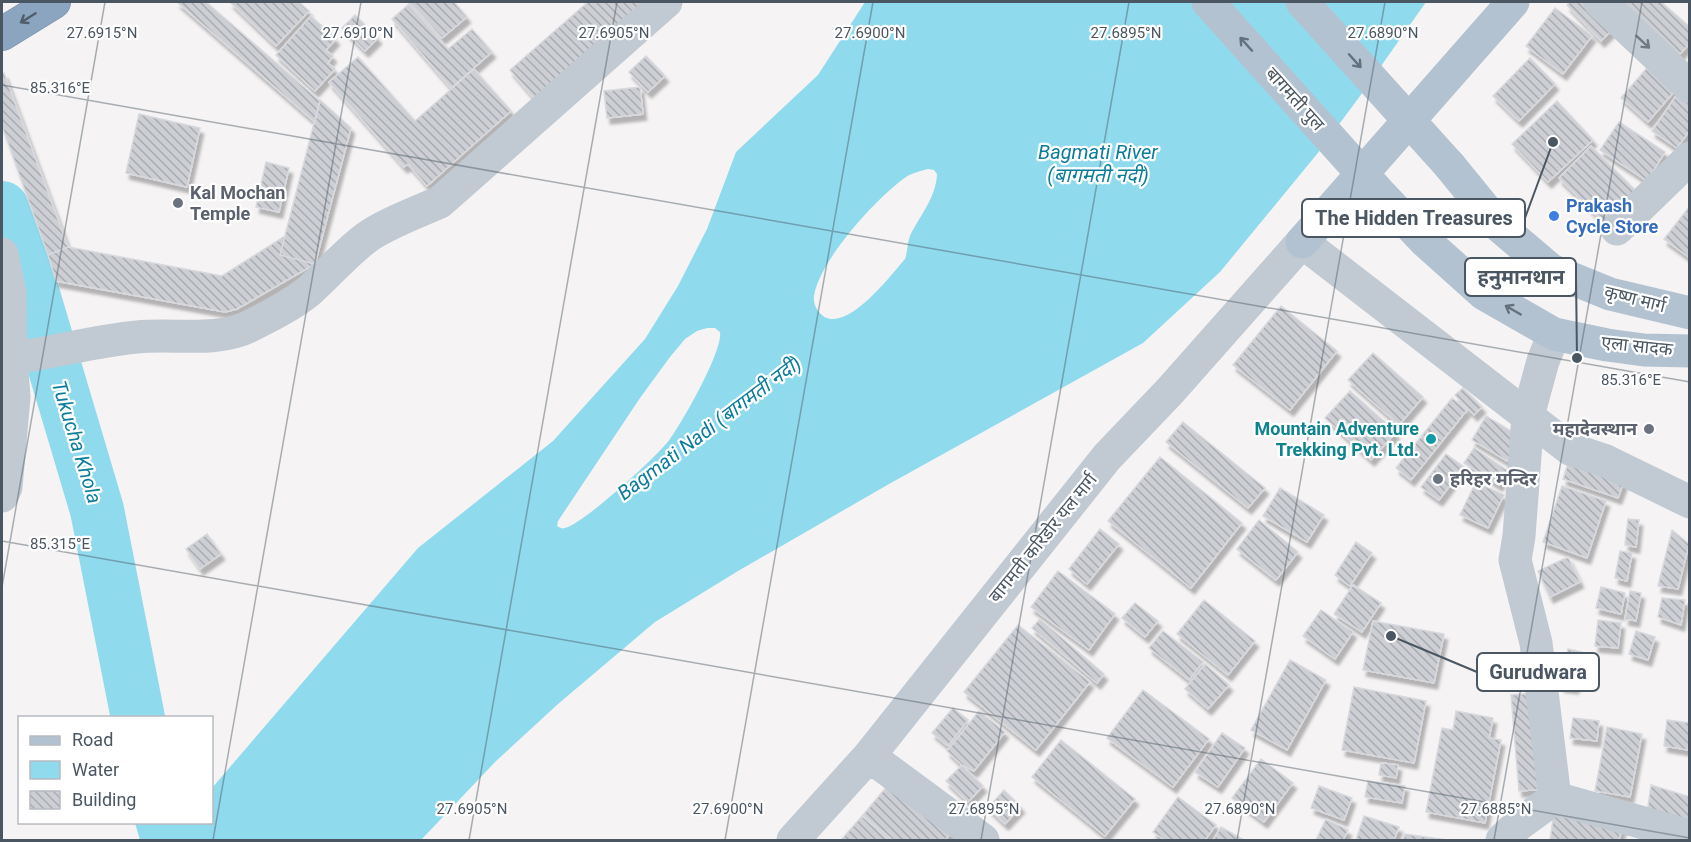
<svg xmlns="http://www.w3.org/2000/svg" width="1691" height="842" viewBox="0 0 1691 842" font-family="Roboto,'Noto Sans Devanagari',sans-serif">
<defs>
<pattern id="building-back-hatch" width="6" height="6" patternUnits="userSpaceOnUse" patternTransform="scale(1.5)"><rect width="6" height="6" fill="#cdcfd5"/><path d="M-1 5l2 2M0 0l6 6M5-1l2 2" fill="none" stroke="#a8abb0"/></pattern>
<filter id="shadow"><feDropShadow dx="3.5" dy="6" stdDeviation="1.5" flood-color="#0004"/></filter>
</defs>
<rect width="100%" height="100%" fill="#f5f3f3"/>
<path fill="#90daee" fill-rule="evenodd" d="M865 2H1426L1360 96 1317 154 1220 272 1143 343 889 484 738 571 655 622 558 704 496 761 421 840H140L135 823 212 822V788L418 548 553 441 645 339 678 286 707 229 736 152 818 75ZM928 169 934 170 937 174C936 198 920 215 910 236 907 243 908 251 905 259 891 275 847 333 823 316 817 311 813 304 814 296 819 261 877 197 906 177 912 173 921 171 928 169ZM707 328H715L720 332C723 351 683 421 670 439 658 456 583 524 565 528 561 529 561 528 557 526L558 521 640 398 670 357 685 339 697 331Z"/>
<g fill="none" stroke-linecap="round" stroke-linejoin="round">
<path stroke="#90daee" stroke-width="54" d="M2 208 29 281 97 510 138 718"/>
</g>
<path fill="url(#building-back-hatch)" stroke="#d7d9de" stroke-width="1.5" filter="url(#shadow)" d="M177 2H206L320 101 315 122Z
M230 2H299L309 11 276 46Z
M409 2H454L467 17 442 38Z
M588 2H645L534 98 510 70Z
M1570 2H1585L1612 30 1601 41 1567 5Z
M1619 2H1661L1690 27V43L1679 55Z
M409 4 448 49 472 29 492 52 451 88 392 19Z
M1555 8 1592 36 1563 74 1526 46Z
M355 15 378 38 365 51 342 28Z
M311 16 336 39 326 50 333 56 328 63 335 69 315 91 276 55Z
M646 56 665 76 648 92 629 72Z
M358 57 415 121 474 69 511 111 427 186 408 164 404 167 329 82Z
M1530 58 1555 84 1519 121 1493 96Z
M1652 62 1679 86 1648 122 1621 98Z
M4 73 68 247 48 255 2 126V74Z
M640 87 643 114 607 118 604 91Z
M1678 93 1690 102V130L1677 148 1652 131Z
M320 100 351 128 315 264 280 255Z
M1557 101 1593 140 1548 182 1512 144Z
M139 114 200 128 187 187 126 173Z
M1619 122 1665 152 1647 181 1600 150Z
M1591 146 1644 199 1612 231 1559 178Z
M266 162 289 168 279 212 256 207Z
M1690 206V258L1664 239Z
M285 236 280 255 315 264 237 309 225 312 56 281 48 255 68 247 222 276Z
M1281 306 1337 351 1290 410 1233 365Z
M1373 353 1423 397 1399 425 1348 380Z
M1463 388 1482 407 1474 415 1455 395Z
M1350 391 1396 432 1371 460 1325 418Z
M1452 398 1467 410 1411 480 1396 468Z
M1486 416 1521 437 1507 461 1472 440Z
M1183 422 1265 488 1248 508 1166 442Z
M1474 448 1508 471 1499 485 1464 463Z
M1446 454 1464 467 1439 500 1421 487Z
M1160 457 1242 523 1191 588 1108 521Z
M1570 457 1626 476 1618 498 1563 479Z
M1476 482 1504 495 1488 528 1460 515Z
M1562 486 1606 501 1587 558 1543 542Z
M1280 488 1324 515 1307 542 1263 516Z
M1628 519 1639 520 1636 547 1625 545Z
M1259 520 1298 552 1276 580 1237 549Z
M1100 529 1119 544 1087 584 1069 569Z
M1672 530 1689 544 1678 589 1658 586Z
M207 534 221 554 200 569 186 549Z
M1356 542 1372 553 1350 586 1335 575Z
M1620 551 1632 553 1627 581 1615 578Z
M1568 557 1580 582 1550 597 1538 571Z
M1058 571 1115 614 1089 650 1031 607Z
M1353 585 1381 603 1362 632 1334 614Z
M1601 587 1625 593 1621 614 1596 608Z
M1630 591 1641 593 1636 621 1625 619Z
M1662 598 1685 600 1681 625 1658 617Z
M1204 600 1255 641 1228 675 1177 634Z
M1135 603 1158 621 1145 637 1122 618Z
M1321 610 1353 632 1335 659 1303 636Z
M1040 619 1104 674 1097 683 1032 628Z
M1598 620 1621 623 1618 648 1595 646Z
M1373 621 1444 634 1434 683 1363 670Z
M1018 625 1090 682 1036 750 964 692Z
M1163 631 1203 662 1189 680 1149 648Z
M1636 631 1655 637 1648 660 1629 654Z
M1568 649 1582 652 1575 688 1561 686Z
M1290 660 1326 680 1287 750 1251 730Z
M1205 664 1229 685 1208 709 1185 689Z
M1354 687 1426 701 1414 763 1342 750Z
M1143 690 1209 739 1173 787 1107 738Z
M1537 693 1545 789 1519 791 1511 695Z
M953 708 968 720 948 746 932 733Z
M979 711 1005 732 974 771 962 765 947 751Z
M1456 711 1493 718 1489 738 1501 740 1485 823 1426 812 1442 728 1453 730Z
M1573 718 1599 721 1597 741 1570 738Z
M1667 720 1690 723 1688 750 1664 746Z
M1607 727 1642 734 1630 797 1595 791Z
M1222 733 1245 748 1218 787 1195 772Z
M1061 740 1135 799 1105 836 1032 777Z
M1261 759 1293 783 1264 822 1232 798Z
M1381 763 1398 765 1396 778 1379 775Z
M962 765 983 786 968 802 946 781Z
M894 778 954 829 945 840H893L863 815Z
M1368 781 1405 786 1402 803 1365 797Z
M1651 785 1690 797V829L1647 814Z
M1319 786 1352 798 1344 820 1311 808Z
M1004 790 1021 807 1005 824 988 808Z
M1178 797 1216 825 1205 840H1165L1153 832Z
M1555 805 1625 818 1619 840H1550Z
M862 816 889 840H841Z
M1364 816 1399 827 1394 840H1356Z
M1326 819 1348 830 1343 840H1316Z
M1221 827 1244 840H1213Z
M1405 834 1447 840H1403Z"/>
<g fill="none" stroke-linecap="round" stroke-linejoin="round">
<g stroke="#7690ad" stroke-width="34">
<path id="highway" d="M2 34 54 2"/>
</g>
<path stroke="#c1cad2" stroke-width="33" d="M1600 2 1690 87
M1617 229 1690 158
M2 254 10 293 11 358 2 360
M2 496 6 487 14 397 11 358C53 353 94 341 137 337 174 333 216 343 250 326 270 316 292 305 309 291 328 274 346 253 366 238 385 224 418 212 440 202L666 2
M869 756 983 840
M1555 798 1690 836
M793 840 869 756 1107 457 1170 391 1302 242 1570 449 1606 461 1690 502
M1502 840 1519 824 1555 798 1536 643 1515 560 1519 536 1528 416 1543 361 1554 334"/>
<path stroke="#b3c2d1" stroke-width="33" d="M1450 166 1498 225 1551 270 1610 294 1690 313
M1383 197 1426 242 1484 294 1554 334 1607 345 1644 350 1690 351
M1302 242 1513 2"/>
<use href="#highway" stroke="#8ba5c1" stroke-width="33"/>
<path stroke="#b3c2d1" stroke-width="33" d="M1208 2 1383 197
M1302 2 1450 166"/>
</g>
<defs><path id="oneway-shaft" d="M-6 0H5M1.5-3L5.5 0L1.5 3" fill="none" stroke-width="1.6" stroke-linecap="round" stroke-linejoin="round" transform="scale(1.5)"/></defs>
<use stroke="#505e6b" href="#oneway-shaft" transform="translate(28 18) rotate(148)"/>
<use stroke="#6e7983" href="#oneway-shaft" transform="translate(1643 42) rotate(43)"/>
<g stroke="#64717d">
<use href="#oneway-shaft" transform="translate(1246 44) rotate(-132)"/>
<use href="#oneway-shaft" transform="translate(1355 61) rotate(48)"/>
<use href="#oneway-shaft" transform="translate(1513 310) rotate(-150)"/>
</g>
<path fill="none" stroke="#4a5661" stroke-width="1.5" stroke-opacity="0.45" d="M2 85 1690 382M2 541 1690 838M2 587 105 2M213 840 361 2M469 840 617 2M725 840 873 2M981 840 1129 2M1237 840 1385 2M1494 840 1642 2"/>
<g fill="#6b7280" stroke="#fff" stroke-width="2">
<circle cx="178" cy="203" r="6"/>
<circle cx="1649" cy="429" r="6"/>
<circle cx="1438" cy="479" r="6"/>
</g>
<circle fill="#3f7fe0" stroke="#fff" stroke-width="2" cx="1554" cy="216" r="6"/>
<circle fill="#0f9aa8" stroke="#fff" stroke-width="2" cx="1431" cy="439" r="6"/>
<g text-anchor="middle" stroke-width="4.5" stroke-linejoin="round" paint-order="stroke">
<g font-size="18" fill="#4a5661" stroke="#fff">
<text transform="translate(1295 99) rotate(48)" y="6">बागमती पुल</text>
<text transform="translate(1635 299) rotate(14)" y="6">कृष्ण मार्ग</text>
<text transform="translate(1637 346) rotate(6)" y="6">एला सादक</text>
<text transform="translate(1043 538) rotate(-51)" y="6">बागमती करिडोर यल मार्ग</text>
</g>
<g font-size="18" font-weight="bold" fill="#5b616d" stroke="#fff" text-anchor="start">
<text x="190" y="199">Kal Mochan<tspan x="190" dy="21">Temple</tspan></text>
<text x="1637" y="435" text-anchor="end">महादेवस्थान</text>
<text x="1450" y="485">हरिहर मन्दिर</text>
</g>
<g font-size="18" font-weight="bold" fill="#366cbe" stroke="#fff" text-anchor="start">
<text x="1566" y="212">Prakash<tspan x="1566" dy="21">Cycle Store</tspan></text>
</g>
<g font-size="18" font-weight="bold" fill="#0d838f" stroke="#fff" text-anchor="end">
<text x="1419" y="435">Mountain Adventure<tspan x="1419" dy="21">Trekking Pvt. Ltd.</tspan></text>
</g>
<g font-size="20" font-style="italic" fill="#0c7c9b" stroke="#fff">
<text x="1098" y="159">Bagmati River<tspan x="1098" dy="23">(बागमती नदी)</tspan></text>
<text transform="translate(709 428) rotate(-37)" y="7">Bagmati Nadi (बागमती नदी)</text>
<text transform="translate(77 442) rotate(73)" y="7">Tukucha Khola</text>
</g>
</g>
<g font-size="15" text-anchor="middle" fill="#4a5661" stroke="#fff" stroke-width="4.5" stroke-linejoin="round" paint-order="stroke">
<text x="102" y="38">27.6915°N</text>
<text x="358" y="38">27.6910°N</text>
<text x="614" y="38">27.6905°N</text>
<text x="870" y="38">27.6900°N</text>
<text x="1383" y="38">27.6890°N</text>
<text x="1126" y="38">27.6895°N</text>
<text x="60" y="93">85.316°E</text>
<text x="1631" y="385">85.316°E</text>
<text x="60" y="549">85.315°E</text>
<text x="472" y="814">27.6905°N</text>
<text x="728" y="814">27.6900°N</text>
<text x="984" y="814">27.6895°N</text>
<text x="1240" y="814">27.6890°N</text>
<text x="1496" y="814">27.6885°N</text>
</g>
<path fill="none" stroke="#4a5661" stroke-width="2" d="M1553 142L1525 218M1577 358L1576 277M1391 636L1477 672"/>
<g fill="#4a5661" stroke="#fff" stroke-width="2">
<circle cx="1553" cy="142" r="6"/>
<circle cx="1577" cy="358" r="6"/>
<circle cx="1391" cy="636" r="6"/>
</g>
<g fill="#fff" stroke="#4a5661" stroke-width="2">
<rect x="1302" y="199" width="223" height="38" rx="6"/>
<rect x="1465" y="258" width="111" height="38" rx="6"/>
<rect x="1477" y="653" width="122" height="38" rx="6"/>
</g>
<g font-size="20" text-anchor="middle" font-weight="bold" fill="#4a5661">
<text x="1414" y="225">The Hidden Treasures</text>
<text x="1521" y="284">हनुमानथान</text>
<text x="1538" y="679">Gurudwara</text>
</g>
<rect width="1691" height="842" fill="none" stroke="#4a5661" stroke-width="6"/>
<rect x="18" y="716" width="195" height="108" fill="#ffffff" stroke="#b7bbc0" stroke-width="1.5"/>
<rect x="30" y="736" width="30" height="9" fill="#b3c2d1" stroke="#b7bbc0" stroke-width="1.5"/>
<text x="72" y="746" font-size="18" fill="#4a5661">Road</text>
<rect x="30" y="761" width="30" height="18" fill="#90daee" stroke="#b7bbc0" stroke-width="1.5"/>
<text x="72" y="776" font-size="18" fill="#4a5661">Water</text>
<rect x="30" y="791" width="30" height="18" fill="url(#building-back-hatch)" stroke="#b7bbc0" stroke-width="1.5"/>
<text x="72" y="806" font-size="18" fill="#4a5661">Building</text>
</svg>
